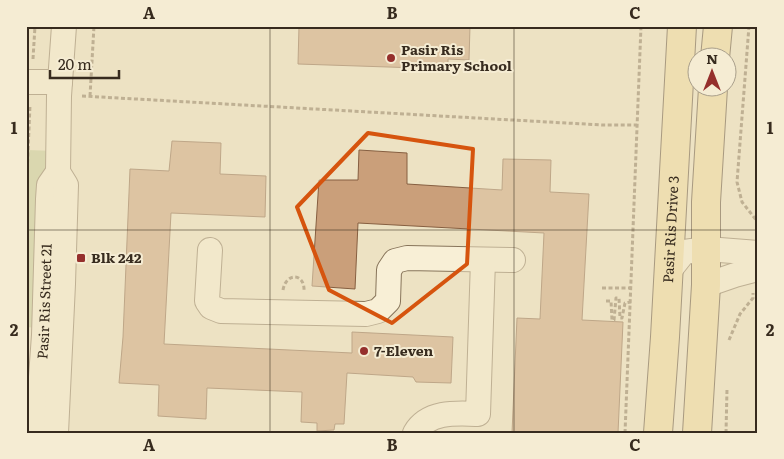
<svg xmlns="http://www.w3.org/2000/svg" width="784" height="459" viewBox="0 0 784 459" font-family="Literata,serif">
<rect width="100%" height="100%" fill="#ede2c3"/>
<path fill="#c3cb97" d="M26 150 56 151 51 329 26 327Z"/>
<path fill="#ca9f7a" stroke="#865f41" d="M299 26H470L469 60 448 59V69L298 64Z
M172 141 221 143 220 174 266 176 265 217 171 213 164 344 352 353V332L453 337 451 383 416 382 413 377 347 373 344 424H335L334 430 317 431V423L301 422 302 392 207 388 206 419 158 416 159 385 119 383 123 337 130 169 169 171Z
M359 150 407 153V184L502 190 503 159 551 160 550 192 589 194 582 320 623 322 618 433H512L517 318 540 319 544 233 358 223 355 289 312 286 319 180H358Z"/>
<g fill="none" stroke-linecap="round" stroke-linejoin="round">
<g stroke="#87745a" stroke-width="26">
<g id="minor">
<path d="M26 82H60"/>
<path d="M210 250 207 301 211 307 221 311 366 314 378 311 388 301 389 270 395 261 407 258 513 260"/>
<path d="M669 271 684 252 707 249 758 253"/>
<path d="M706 285 735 275 758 269"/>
<path id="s1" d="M37 433 44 335 48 199 49 185 58 172"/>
<path d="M56 433 63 284 66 185 58 172 59 96 64 26"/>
<path d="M415 433C428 411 456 413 478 414L483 260"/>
</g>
</g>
<g stroke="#55422f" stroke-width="30">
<g id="major">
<path d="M715 58 718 26"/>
<path id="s2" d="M658 433 665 337 682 26"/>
<path d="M697 433 706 285V202L713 88"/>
</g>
</g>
<path stroke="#87745a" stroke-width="3" stroke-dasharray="4 2.5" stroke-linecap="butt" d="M749 26 737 182 742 202 757 221V229
M33 59 35 26
M82 96 602 125H637
M90 96 94 26
M27 176 30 105
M602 288H632
M283 290C286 272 305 273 304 291
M606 301H611L612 320H614L616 298H619L620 318H622L625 303 631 302
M729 340 740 314 753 298V293
M625 433 641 26
M726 433 727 389"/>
<use href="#minor" stroke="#f8efd6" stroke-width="24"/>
<use href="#major" stroke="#efd99c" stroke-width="28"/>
</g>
<path d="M0 0H784V459H0ZM368 133 473 149 467 264 392 323 329 290 297 207Z" fill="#ede2c3" fill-opacity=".55" fill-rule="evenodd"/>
<path fill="none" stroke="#d6540e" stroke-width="4" stroke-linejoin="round" d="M368 133 473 149 467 264 392 323 329 290 297 207Z"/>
<path fill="none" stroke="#372b1e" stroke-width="1" stroke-opacity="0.55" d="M270 26V433M514 26V433M26 230H758"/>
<g fill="#952f2c" stroke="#f5ecd3" stroke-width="2">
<circle cx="391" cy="58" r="5"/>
<rect x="76" y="253" width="10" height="10" rx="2.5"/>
<circle cx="364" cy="351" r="5"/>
</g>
<g text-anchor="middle" stroke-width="4" stroke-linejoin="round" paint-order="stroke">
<g font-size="14" font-weight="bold" fill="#372b1e" stroke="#f5ecd3" text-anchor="start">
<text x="401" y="55">Pasir Ris<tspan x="401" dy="16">Primary School</tspan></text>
<text x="91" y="263">Blk 242</text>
<text x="374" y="356">7-Eleven</text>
</g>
<g font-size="14" fill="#372b1e" stroke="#f5ecd3">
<text dy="5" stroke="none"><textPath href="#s2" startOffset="204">Pasir Ris Drive 3</textPath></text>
<text dy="5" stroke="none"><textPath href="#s1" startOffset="132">Pasir Ris Street 21</textPath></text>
</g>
</g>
<rect width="784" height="459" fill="none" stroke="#f5ecd3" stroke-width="55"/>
<g transform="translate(712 72)"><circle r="24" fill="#f5ecd3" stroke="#a99f8b"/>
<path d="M0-4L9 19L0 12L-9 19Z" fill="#952f2c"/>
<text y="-8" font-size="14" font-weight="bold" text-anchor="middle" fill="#372b1e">N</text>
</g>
<path d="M50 70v8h69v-8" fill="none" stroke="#372b1e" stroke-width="2.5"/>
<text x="58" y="70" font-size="15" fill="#372b1e" stroke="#f5ecd3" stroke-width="4" paint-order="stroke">20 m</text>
<rect x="28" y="28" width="728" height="404" fill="none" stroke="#372b1e" stroke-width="2"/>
<g font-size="16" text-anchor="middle" font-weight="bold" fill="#372b1e">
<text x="149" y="19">A</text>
<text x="392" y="19">B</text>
<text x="635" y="19">C</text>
<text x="14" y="134">1</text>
<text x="770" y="134">1</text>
<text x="14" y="336">2</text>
<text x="770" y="336">2</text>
<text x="149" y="451">A</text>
<text x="392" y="451">B</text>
<text x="635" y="451">C</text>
</g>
</svg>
